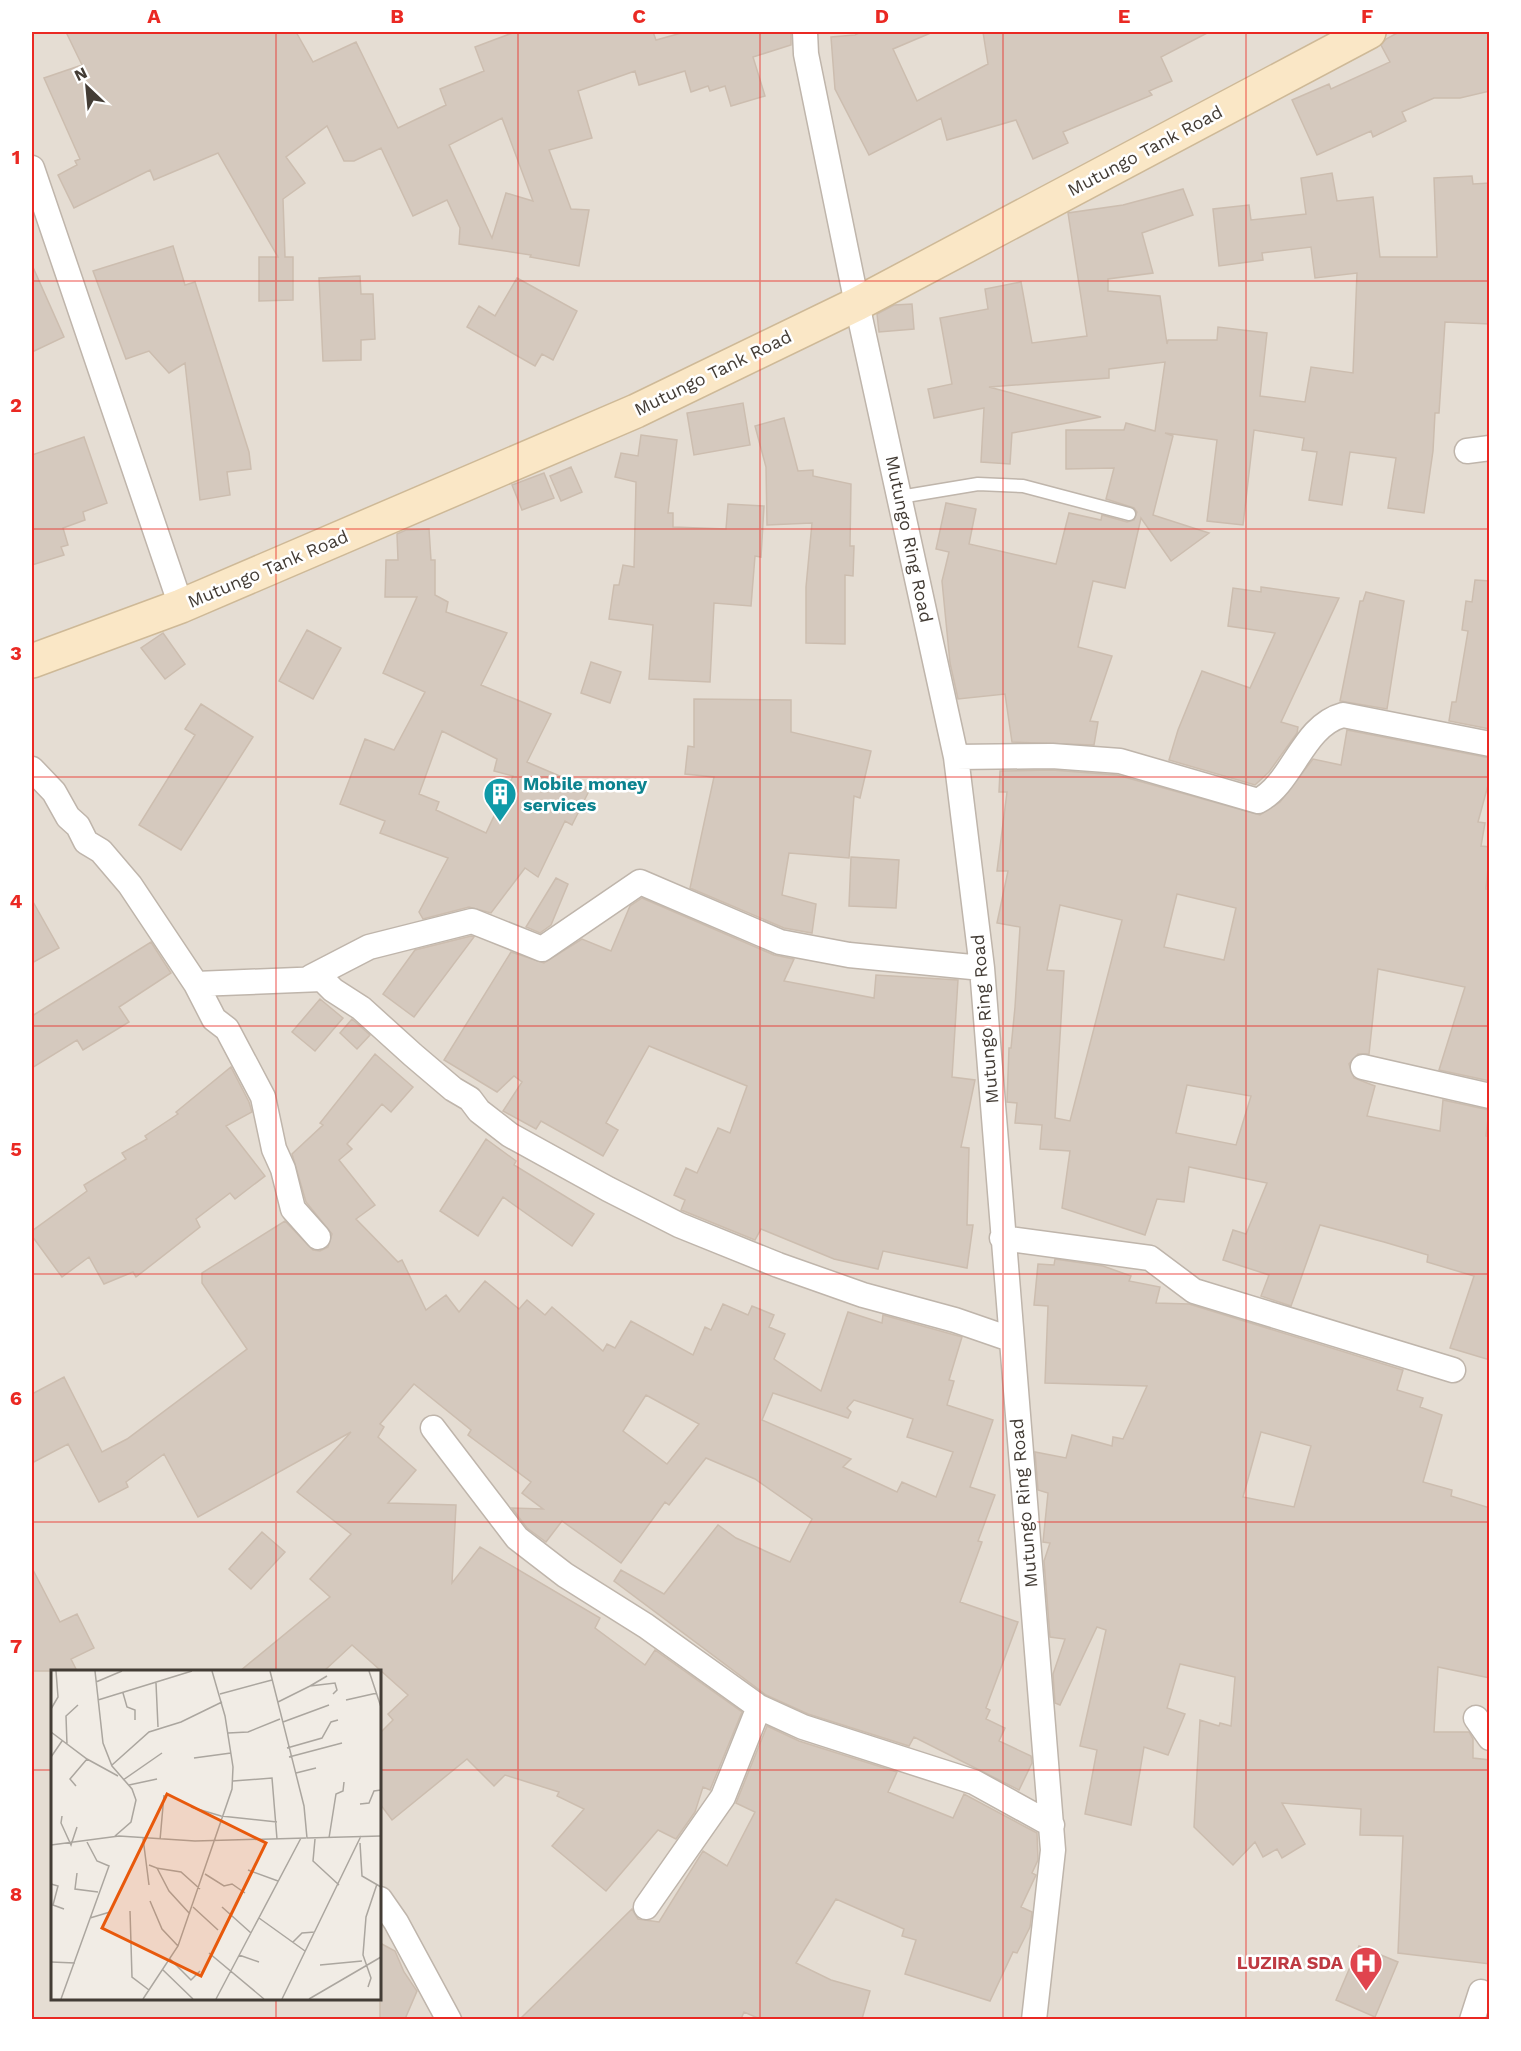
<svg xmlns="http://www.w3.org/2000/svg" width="1521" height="2051" viewBox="0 0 1521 2051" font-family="'Work Sans',sans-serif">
<rect width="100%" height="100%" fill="#f1ece5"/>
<path fill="#e5ddd3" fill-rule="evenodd" d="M32 32H1489V2019L32 2020ZM52 1672H380V1998H52Z"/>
<path fill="#d5c9be" stroke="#ccbdaf" stroke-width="1.5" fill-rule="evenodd" d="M66 32H296L313 62 356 42 398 128 446 105 440 89 484 71 475 47 515 32H653L656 40 685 32H791V45L753 57 765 96 731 106 725 86 710 91 708 86 691 92 685 71 639 85 635 71 578 91 592 138 549 150 571 209 589 210 579 266 530 257 531 255 459 244 460 228 447 200 413 216 381 148 354 161H344L327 126 286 157 305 183 283 199 285 257H293V300L259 301V257H278L218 153 154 180 150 170 74 208 58 175 77 165 75 161 80 159 44 78 82 65ZM502 118 533 201 506 193 492 238 449 145Z
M861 32H933L893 49 917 101 988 64 983 32H1209L1161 57 1172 81 1149 91 1152 95 1063 132 1068 143 1033 159 1016 120 947 140 941 118 869 155 835 89 831 37 855 35Z
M1399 32H1490V91L1460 98H1434L1402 112 1406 121 1373 137 1371 131 1317 155 1292 100 1329 84 1331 89 1390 62 1381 45 1386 39Z
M1332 173 1337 201 1373 197 1380 257H1437L1434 178 1472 176 1473 184 1490 183V324L1445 322 1439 413H1435L1433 451 1424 513 1388 508 1396 458 1350 452 1342 505 1309 500 1317 452 1302 450 1304 438 1254 430 1243 525 1207 521 1217 440 1165 433 1173 436 1153 515 1209 533 1171 561 1141 518 1125 588 1093 581 1078 647 1112 656 1090 721 1098 722 1094 745 1012 742 1005 694 958 699 950 663 942 581 949 552 936 549 946 503 976 509 969 544 1056 564 1069 513 1101 520 1102 515 1127 522 1134 520 1137 512 1134 508 1106 499 1114 468 1066 469V430H1124L1126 423 1155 431 1165 362 1109 369V378L989 387 1101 417 1012 433 1010 464 981 462 984 408 934 418 928 389 952 384 940 318 988 309 985 289 1021 282 1032 343 1087 336 1068 213 1123 205 1183 189 1193 215 1142 233 1153 273 1108 279V291L1160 296 1167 344 1168 340H1217L1218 327 1267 333 1260 396 1305 402 1311 367 1353 373 1357 273 1315 278 1311 247 1262 253 1263 260 1219 266 1213 209 1249 205 1251 220 1306 214 1301 178Z
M173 246 185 285 195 282 249 452 251 469 227 472 230 495 200 500 185 363 169 373 149 351 126 359 93 271Z
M32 265 64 337 32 352Z
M360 276 361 294H373L375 339 361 340V360L323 361 319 278Z
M517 278 577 311 553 360 542 354 535 366 467 327 479 306 495 316Z
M912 304 914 329 879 332 877 314 894 305Z
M743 403 750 445 694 455 687 413Z
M784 418 798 471 813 470V476L851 484 850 546H854L853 576 845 575V644L806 643V587L812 523 767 525 766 467 755 426Z
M641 435 677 440 668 513H673V527L726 529 728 504 764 506 761 557 755 556 751 606 714 603 710 682 649 679 653 625 609 619 614 585H619L623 565 634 567 636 482 615 477 621 453 638 456Z
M84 437 107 503 83 512 85 520 63 528 68 545 61 547 64 555 32 565V455Z
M571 467 582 492 561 501 550 476Z
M544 473 554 498 522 510 512 485Z
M429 529 431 560H435V595L448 602 446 612 507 633 481 685 551 714 527 762 590 789 572 825 565 821 538 877 525 868 491 913 469 907 423 919 419 912 448 858 380 833 385 821 340 804 365 739 394 750 425 692 383 673 417 597H385L386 560H398L397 534 406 530ZM442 731 497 759 494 771 513 776 486 833 436 810 439 802 419 794Z
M1475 580 1490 581V729L1449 721 1452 702H1456L1468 631 1462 630 1466 601 1472 602Z
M1261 587 1339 598 1281 722 1298 727 1297 733 1269 772 1255 785 1169 760 1178 730 1202 671 1250 688 1275 633 1228 626 1233 588 1261 592Z
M1366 592 1404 601 1387 709 1340 701 1360 601H1363Z
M307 630 341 648 313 699 279 681Z
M163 633 185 664 165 679 141 648Z
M591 662 621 672 610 703 581 693Z
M694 699 791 700V732L871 751 860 798 854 796 849 858 789 853 782 895 816 904 812 933 784 928 690 888 714 777 685 774 688 746 694 747Z
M201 704 253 737 181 850 139 825 195 735 185 729Z
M1347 730 1490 758V778L1478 822 1485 823 1481 846 1490 847 1486 889 1490 890V1081L1439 1070 1465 987 1378 969 1369 1054H1358L1349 1064 1354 1078 1375 1086 1367 1116 1440 1131 1443 1100 1489 1110 1486 1136 1490 1137V1360L1450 1348 1474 1276 1427 1262 1428 1255 1384 1242 1320 1225 1291 1306 1261 1296 1269 1275 1223 1260 1233 1230 1246 1234 1267 1183 1189 1167 1184 1202 1157 1199 1145 1235 1062 1208 1070 1151 1040 1149 1042 1125 1015 1123 1017 1103 1007 1102 1009 1048H1011L1015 1007 1020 927 997 923 1008 871H997L1007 792H999L1000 771 1052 770 1117 775 1260 815 1280 802 1313 759 1341 765ZM1177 894 1236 908 1224 960 1164 947ZM1060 905 1122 920 1070 1121 1055 1118 1064 971 1047 970ZM1187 1085 1251 1096 1236 1145 1176 1133Z
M851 857 899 860 896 908 849 906Z
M556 878 568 884 551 925 540 933 526 927Z
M642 898 774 955 794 959 784 981 874 998 876 975 958 980 952 1077 975 1080 961 1147 969 1148 967 1225H973L967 1268 883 1251 878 1269 834 1259 761 1229 755 1240 681 1210 685 1200 674 1195 686 1168 697 1173 718 1128 730 1133 747 1086 649 1046 606 1123 618 1130 603 1156 541 1121 536 1129 503 1111 522 1082 514 1076 497 1092 444 1060 511 952 544 963 582 939 611 951 630 906Z
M32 900 59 948 32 963Z
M471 936 474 937 414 1017 383 994 415 950Z
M151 942 171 973 119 1007 129 1022 83 1050 77 1040 32 1068V1016Z
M320 999 343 1018 315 1051 292 1032Z
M352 1019 370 1035 357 1049 340 1033Z
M375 1054 413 1087 391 1112 382 1104 347 1144 352 1149 339 1160 375 1205 356 1219 398 1262 402 1260 426 1310 446 1295 459 1312 485 1281 519 1309 527 1300 545 1315 552 1307 603 1351 607 1344 615 1348 631 1321 693 1355 705 1327 711 1330 723 1304 748 1315 752 1306 774 1315 769 1327 785 1334 774 1359 821 1391 848 1312 882 1323 883 1315 962 1337 949 1380 954 1381 947 1405 993 1420 970 1487 995 1495 978 1541 982 1542 960 1602 1018 1622 986 1708 990 1710 986 1719 1005 1728 999 1741 1031 1756 1032 1763 1019 1790 914 1737 909 1746 808 1714 766 1695 614 1581 621 1570 664 1594 718 1525 736 1538 790 1562 812 1519 755 1479 706 1458 669 1505 665 1502 621 1563 562 1521 546 1542 527 1528 512 1508 543 1509 522 1493 531 1482 468 1435 471 1430 414 1384 380 1424 384 1427 378 1437 416 1470 388 1503 456 1505 452 1583 480 1547 600 1618 595 1628 645 1665 655 1650 742 1712 710 1790 703 1787 695 1812 676 1839 658 1830 606 1891 552 1846 584 1809 557 1796 559 1792 505 1775 494 1786 467 1759 392 1820 380 1804V1733L393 1720 388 1714 408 1695 352 1645 324 1671H240L330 1597 310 1579 351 1534 297 1492 351 1432 198 1517 164 1454 126 1482 128 1487 99 1502 68 1444 32 1463V1394L64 1377 102 1452 127 1439 247 1349 202 1283V1273L285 1221 313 1250 320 1251 328 1247 332 1234 306 1202 292 1154 323 1125 320 1123ZM773 1393 848 1418 851 1412 847 1408 854 1400 913 1419 907 1437 953 1452 936 1497 902 1482 897 1492 843 1467 851 1459 762 1420ZM646 1395 699 1424 667 1464 623 1431Z
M231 1067 249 1102 252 1112 226 1126 265 1176 235 1199 230 1193 196 1219 200 1227 136 1277 133 1272 104 1284 89 1257 62 1277 32 1236V1231L87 1191 84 1185 126 1159 122 1153 147 1139 145 1136 178 1114 176 1112Z
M486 1139 516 1161 514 1165 594 1214 572 1246 503 1197 478 1236 440 1211Z
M1055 1259 1103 1266 1131 1276 1129 1281 1160 1287 1156 1303 1189 1304 1403 1370 1397 1390 1423 1398 1420 1407 1442 1415 1423 1482 1452 1490 1451 1496 1490 1508V1678L1438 1667 1434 1732H1469L1473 1739V1758L1490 1760V1964L1398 1953 1403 1836 1360 1835 1361 1809 1282 1803 1305 1844 1282 1858 1277 1849 1263 1857 1255 1842 1233 1865 1194 1827 1200 1720 1219 1726 1220 1723 1231 1726 1235 1677 1180 1664 1167 1708 1185 1714 1168 1755 1144 1747 1131 1825 1085 1814 1097 1750 1080 1746 1106 1630 1097 1627 1060 1705 1055 1703 1053 1674 1065 1639 1050 1637 1044 1561 1050 1543 1043 1542 1048 1493 1038 1490 1035 1452 1066 1458 1072 1435 1112 1446 1113 1437 1123 1439 1147 1386 1045 1383 1048 1306 1034 1305 1038 1264 1054 1265ZM1261 1432 1311 1446 1294 1507 1243 1497Z
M262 1532 285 1552 251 1589 229 1569Z
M32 1568 60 1622 77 1614 94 1648 71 1659 77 1671H32Z
M767 1726 799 1741 897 1772 888 1792 953 1818 964 1794 1037 1833 1038 1860 1032 1873 1036 1875 1021 1907 1032 1912 1030 1927 1017 1953 1013 1952 990 2001 905 1974 916 1940 902 1936 904 1929 836 1899 796 1963 831 1980 870 1991 862 2019H760L744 2012 741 2019H520L632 1909 638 1919 659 1922 703 1851 727 1866 755 1812 736 1803Z
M380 1943 395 1951 404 1972 417 1991 405 2019H380Z
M1359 1946 1398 1962 1375 2017 1336 2000Z"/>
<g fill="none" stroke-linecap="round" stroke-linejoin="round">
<g stroke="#bfb5ab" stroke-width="15">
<path id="lane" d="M900 497 978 484 1023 486 1129 514"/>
</g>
<g stroke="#bfb5ab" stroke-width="27">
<path id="street" d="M805 32 806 54 857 304 956 757 982 968 1053 1850 1034 2020
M32 168 181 606
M1467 451 1490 448
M956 757 1052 756 1120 761 1258 801C1293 783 1302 726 1343 715L1490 744
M32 769 54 792 68 817 78 826 86 842 101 851 130 885 196 984 214 1019 227 1029 263 1097 274 1149 283 1169 293 1209 318 1237
M311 977 369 947 472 921 542 949 640 882 780 942 849 955 982 968
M196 984 322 979 333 990 361 1008 413 1055 453 1089 470 1099 479 1111 510 1135 608 1189 679 1225 778 1265 863 1295 955 1320 1010 1339
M1363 1067 1490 1096
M1002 1238 1150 1258 1194 1291 1453 1370
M433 1428 517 1538 565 1575 646 1626 759 1707 803 1727 974 1782 1052 1825
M1476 1718 1490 1738
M380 1899 396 1922 449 2020
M646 1907 723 1797 759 1707
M1472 2020 1481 1992"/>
</g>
<g stroke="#ceb997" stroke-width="36">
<path id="secondary" d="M32 661 181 606 636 411 857 304 1369 32"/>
</g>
<use href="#lane" stroke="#fff" stroke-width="12"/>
<use href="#street" stroke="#fff" stroke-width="24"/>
<use href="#secondary" stroke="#fae7c6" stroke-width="33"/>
</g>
<path fill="none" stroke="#ea2923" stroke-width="1.5" stroke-opacity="0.55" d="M276 32V1672M518 32V2020M760 32V2020M1003 32V2020M1246 32V2020M32 281H1490M32 529H1490M32 777H1490M32 1026H1490M32 1274H1490M32 1522H1490M32 1770H52M380 1770H1490M276 1998V2020"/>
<defs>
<g id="building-pin" transform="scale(1.725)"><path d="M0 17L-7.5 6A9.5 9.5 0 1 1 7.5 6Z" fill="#0f9aa8" stroke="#fff"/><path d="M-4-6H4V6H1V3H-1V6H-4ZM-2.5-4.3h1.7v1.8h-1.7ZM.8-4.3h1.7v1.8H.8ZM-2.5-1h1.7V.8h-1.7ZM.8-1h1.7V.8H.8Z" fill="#fff"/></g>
<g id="hospital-pin" transform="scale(1.725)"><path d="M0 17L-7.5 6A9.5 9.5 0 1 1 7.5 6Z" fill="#e0444e" stroke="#fff"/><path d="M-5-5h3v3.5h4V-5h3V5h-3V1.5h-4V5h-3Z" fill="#fff"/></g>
</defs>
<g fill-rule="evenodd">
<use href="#building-pin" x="500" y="794"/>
<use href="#hospital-pin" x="1366" y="1963"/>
</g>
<g text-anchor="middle" stroke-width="5" stroke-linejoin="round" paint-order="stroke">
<g font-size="18" fill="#433c35" stroke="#fff">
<text transform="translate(1145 151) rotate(-28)" y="6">Mutungo Tank Road</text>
<text transform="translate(713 373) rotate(-26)" y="6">Mutungo Tank Road</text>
<text transform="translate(909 539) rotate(78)" y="6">Mutungo Ring Road</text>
<text transform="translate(268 569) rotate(-23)" y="6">Mutungo Tank Road</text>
<text transform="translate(985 1019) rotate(-95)" y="6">Mutungo Ring Road</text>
<text transform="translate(1024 1503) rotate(-95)" y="6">Mutungo Ring Road</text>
</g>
<g font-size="18" font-weight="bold" fill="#0d838f" stroke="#fff" text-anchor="start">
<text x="523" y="790">Mobile money<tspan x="523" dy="21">services</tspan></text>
</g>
<g font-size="18" font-weight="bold" fill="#be3a42" stroke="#fff" text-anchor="end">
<text x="1343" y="1969">LUZIRA SDA</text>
</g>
</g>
<g transform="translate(51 1670)">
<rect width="330" height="330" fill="#f1ece5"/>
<path fill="none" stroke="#aba69f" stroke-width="1.5" d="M44 1 52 73 61 96 81 119 85 130 80 152 64 166M219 1 253 136 256 168 330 166M318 1 330 37M45 12 71 1M105 13 107 57M259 16 276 6M72 23 76 37 84 40V50M169 24 221 10M47 30 141 1M295 30 326 23M227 32 259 16 284 13 286 20 282 24M0 39 7 27 5 1M232 52 278 35M0 62 36 89 67 106M177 63 197 62 229 49M16 75 15 46 27 35M236 78 271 68 280 52 287 50M0 87 11 71M238 87 291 73M143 88 180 83M61 95 98 62 130 52 171 32M245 103 265 98M72 110 111 83M182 111 221 108 226 169M78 115 106 109M25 116 19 109 36 89M309 134 318 133 323 121 330 120M140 137 170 146 226 152M11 146 10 153 20 175 26 157M92 168 98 215M278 168 285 124 292 121 293 112M264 169 262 191 288 215M109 170 113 125M309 173 311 206 330 217M0 175 68 166 144 171 255 168M98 195 106 198 118 221 139 244M105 198 130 202 149 219M197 200 227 211M26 203 24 219 47 222M154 204 173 216 181 214 194 223M0 214 7 216 2 235 13 239M99 231 111 259 127 276M142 237 167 260M171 237 200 263M79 241 81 307 98 320M39 248 59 242M208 248 254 281M242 272 251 263 264 262M158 283 213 329M188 285 208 292M119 289 140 310 149 301M0 292 24 293M269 295 311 291M112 300 142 329M317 317 320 308 312 285 315 247 326 214M10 329 58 196 46 191 36 172M92 329 127 276 181 119 182 97 174 46 161 1M165 329 250 168M231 329 310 166M258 329 330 287"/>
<path fill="#e8590c" fill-opacity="0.15" stroke="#e8590c" stroke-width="3" d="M116 124 215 173 150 306 51 258Z"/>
<rect width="330" height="330" fill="none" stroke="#433c35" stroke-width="3"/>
</g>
<rect width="1521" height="2051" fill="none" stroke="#ffffff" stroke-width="66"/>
<g transform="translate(87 87) rotate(334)" stroke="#ffffff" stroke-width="4.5" paint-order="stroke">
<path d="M0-4.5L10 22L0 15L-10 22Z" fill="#433c35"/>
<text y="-9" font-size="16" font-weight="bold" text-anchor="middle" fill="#433c35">N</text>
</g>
<rect x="33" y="33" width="1455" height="1985" fill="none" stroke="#ea2923" stroke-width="2"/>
<g font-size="20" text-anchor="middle" font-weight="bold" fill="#ea2923">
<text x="154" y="23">A</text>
<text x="397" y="23">B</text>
<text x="639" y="23">C</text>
<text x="882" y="23">D</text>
<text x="1124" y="23">E</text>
<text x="1367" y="23">F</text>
<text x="16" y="164">1</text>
<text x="16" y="412">2</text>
<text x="16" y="660">3</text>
<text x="16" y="908">4</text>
<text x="16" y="1156">5</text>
<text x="16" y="1405">6</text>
<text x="16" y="1653">7</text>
<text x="16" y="1901">8</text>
</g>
</svg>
